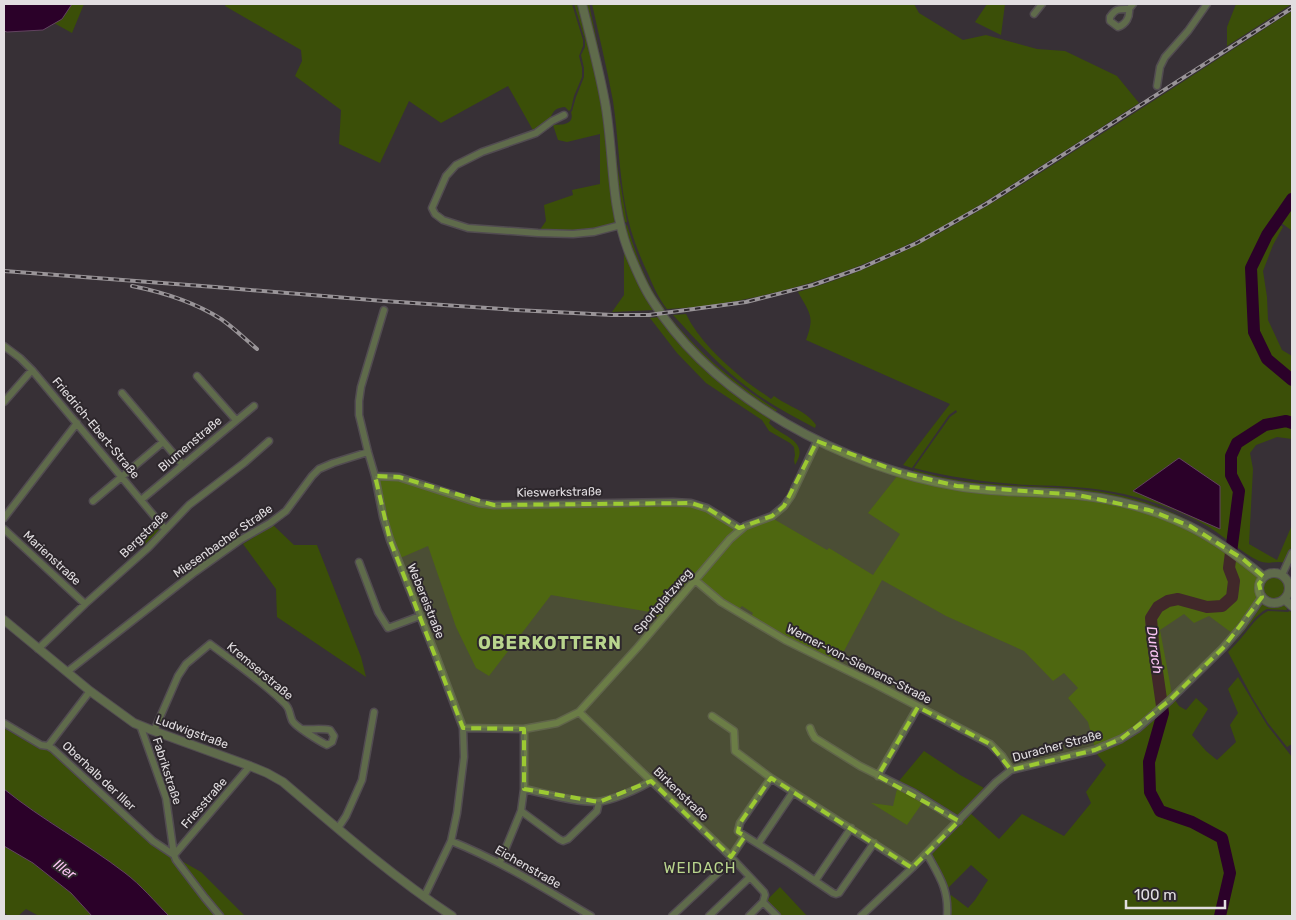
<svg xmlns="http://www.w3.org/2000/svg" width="1296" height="920" viewBox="0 0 1296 920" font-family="Rubik,sans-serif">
<rect width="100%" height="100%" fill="#373036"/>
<path fill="#3b4f08" d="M72 4H84L72 33 54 23 62 19Z
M226 4H572L583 40V46L579 56 582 68V77L574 96 571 109 569 111 565 107C551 108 554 115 547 122 543 126 538 129 534 132L508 86 441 123 409 101 380 163 339 144 341 110 295 76 302 61 301 50 225 6Z
M574 4H578L589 45 602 103 608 170 615 224 594 230 575 232 539 231 546 221 544 205 573 195 572 190 600 184V134L567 142 558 140 553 125C562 125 575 125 571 112L572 111 576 97 584 77V68L581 55 585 47V40Z
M586 4H589L610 102 618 170 627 222 624 223 620 208Z
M592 4H914L919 13 963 40 986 35 1037 49 1065 51 1117 76 1139 103C1102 127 1066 150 1030 173 993 197 955 221 915 241 838 279 754 304 667 309 659 299 654 288 649 276 638 253 629 229 625 204 619 170 618 135 613 101 607 68 599 36 592 4Z
M987 4H1005L1001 35 975 22Z
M1236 4H1292L1227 46V27Z
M1292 11V228L1291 230 1273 217 1272 218 1283 227 1273 245 1263 271 1267 297 1268 320 1282 350 1292 356V439L1277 437 1256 445 1250 453 1253 469 1249 544 1277 560 1292 525V545L1285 563C1277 560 1268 565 1259 561 1242 553 1225 537 1209 527 1183 512 1154 501 1124 494 1093 487 1062 486 1030 485 991 483 953 478 914 468L950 417 957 412 956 410 949 415 912 468 903 465 950 404 806 340C815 316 810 314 798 292 900 263 984 209 1073 152 1146 106 1219 58 1292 11Z
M627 225C636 254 646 285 665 309L662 310 648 287 631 246 624 226Z
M624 249 642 290 654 310 612 312 624 295Z
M686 314C698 339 721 360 742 378 751 386 762 392 771 399L774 396C787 406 807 411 816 425L815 428C793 416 771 405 751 390 722 369 698 342 673 315Z
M667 316H669C702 356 733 382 777 410L775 413C752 397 729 381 709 363 693 349 680 332 667 316Z
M660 317C688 360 730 390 771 419L769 423C781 437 811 440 795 465L794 460 795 455 794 447 790 443 769 431 762 420 706 383 677 353 650 318Z
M914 470C936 476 958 481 981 483 1028 488 1076 485 1123 496 1161 505 1194 521 1227 543L1226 544 1192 523 1150 507 982 486 936 478 913 472Z
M898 475C925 484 954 491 983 494 1027 498 1072 497 1115 505 1167 514 1219 545 1259 579 1255 585 1256 590 1258 597L1232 633 1209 616 1194 623 1184 614 1160 630 1172 694 1136 726 1119 737 1095 748 1088 722 1068 698 1078 688 1064 673 1053 681 1024 651 946 616 882 580 837 664 787 638 751 617 753 613 742 606 739 609 723 599 699 579 732 541 747 528 772 518 827 550 829 548 873 575 900 534 868 513Z
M377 478 400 480 497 506H690L706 511 736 531 659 618 650 612 551 595 489 676 476 668 456 627 428 546 398 559 391 539Z
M154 523 159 530 158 534 145 546 137 538Z
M273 525 294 545H317L361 657 366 677 277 617 276 589 243 544Z
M1262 588a12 12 0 1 1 24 0a12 12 0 1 1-24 0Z
M1263 602C1269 606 1275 606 1282 603L1288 608 1286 610 1267 609 1263 611 1255 618 1239 637 1227 650 1225 648 1244 628Z
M1268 611 1288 612 1290 611 1292 613V744L1287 747 1268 723 1252 697 1228 652C1233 647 1238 642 1242 637 1250 628 1257 616 1268 611Z
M1238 677 1267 725 1292 757V916H948V899L951 895 968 908 975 900 988 880 971 865 947 889 931 855 970 813 999 839 1022 814 1064 836 1091 803 1086 792 1106 765 1096 753 1122 742 1148 724 1175 700 1179 706 1186 710 1196 698 1208 709 1192 735 1206 751 1217 760 1236 742 1230 725 1238 713 1228 689Z
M4 728 38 748 52 750 150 843 201 872 245 916H169L154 901 72 836 22 803 4 789Z
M924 751 960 775 984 788 960 815H957L916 789 899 781Z
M897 789 923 802 907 825 871 803 893 806Z
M4 846 33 863 71 893 92 916H39L26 909 18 916H8L4 912Z
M780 887 807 916H781L766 901Z"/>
<path fill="#2b0129" stroke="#624360" d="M4 4H72L62 19 43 30 7 32 4 31Z
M1179 458 1220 486V529L1133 491Z
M4 789C42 820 86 843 125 873 141 885 155 902 169 916H92L71 893 33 863 4 846Z"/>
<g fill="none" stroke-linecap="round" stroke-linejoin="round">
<path stroke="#2b0129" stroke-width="12" d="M1292 199 1267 235 1251 268 1254 332 1267 359 1292 380
M1220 916 1230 873 1222 838 1192 822 1160 811 1150 792 1149 762 1163 713 1153 643 1151 618 1158 607 1168 601 1178 599 1207 607 1222 606 1232 597 1234 581 1229 568 1239 491 1231 475V456L1237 443 1265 425 1286 421 1292 423"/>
<g stroke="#524c51" stroke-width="9">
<path id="minor" d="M1129 9C1130 17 1126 24 1118 27L1110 21V17C1116 8 1119 9 1129 9L1133 4
M1034 14 1042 4
M1157 86 1160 67 1165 57 1188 31 1207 4
M564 115 552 121 536 133 482 152 456 165 446 176 432 208 435 214 443 220 468 228 538 233 573 234 594 232 621 225
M384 310 361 387 359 401V415L368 452 375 476 383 517 390 540 436 656 463 728 464 757 457 813 451 841 424 897
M4 346 20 358 32 370 165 529
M197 376 236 420
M122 393 183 465
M4 402 32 370
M375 476 399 477 479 503 494 505 673 502 691 503 707 508 741 529
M141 500 254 406
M93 501 163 442
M4 518 77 423
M4 529 85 604
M359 562 378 612 388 628 420 616
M1282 575 1292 553
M695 580 721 602 785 640 875 684 990 744 1002 756 1011 770
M38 649 85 604 148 548 189 505 244 463 269 441
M67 672 195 572 240 540 270 523 286 511 312 476 319 469 333 463 368 452
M579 712 731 857 750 877 764 892 765 895 763 902 749 916
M712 716 734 731 735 751 771 778 912 868
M4 723 41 745 48 746 53 749 153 841 174 855
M140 725 166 798 174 855 176 860 205 898 220 916
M463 728 524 729 557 723 579 712 638 647 730 539 745 526 772 516 784 506 791 496 817 441
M810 728 812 733 815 738 860 766 914 793 959 821
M154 731 178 676 186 664 210 644C234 662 260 680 281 700 291 709 288 710 292 720 294 726 321 742 327 745L332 742 334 736 330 730C321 728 311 730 302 729
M48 746 90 691
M878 776 918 707
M771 778 740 823 738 831 742 834 790 864 833 893 836 894 839 893 874 843
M524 789C548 794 573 802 597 802 611 801 639 789 651 781
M521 811 559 839 563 841 568 839 597 811 599 802
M338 828 346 816 362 780 374 712
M451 841C501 861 545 889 591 916
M758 844 793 792
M927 854C939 876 949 889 947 916
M174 855 250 766
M731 857 745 836
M500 862 521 811 524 789V729
M815 881 851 828
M763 902 777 916
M672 916 733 859
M709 916 750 877
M861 916 912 868 996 782 1011 770 1095 750 1121 739 1137 729 1170 700 1223 648 1242 626 1262 597"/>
</g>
<g stroke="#524c51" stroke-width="10">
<path id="tertiary" d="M582 4C590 36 599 69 605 102 614 151 610 203 628 250 635 267 642 285 652 300 714 399 845 468 958 486 998 493 1038 491 1078 495 1117 499 1154 509 1189 526 1216 539 1241 558 1264 577
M1259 588a15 15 0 1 1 30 0a15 15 0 1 1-30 0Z
M1284 599 1292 606
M4 620 90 691 134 723 154 731 250 766 267 773 283 782C338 829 392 876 452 916"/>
</g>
<use href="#minor" stroke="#5f6b4b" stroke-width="6"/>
<use href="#tertiary" stroke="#5f6b4b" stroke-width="8"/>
<g stroke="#999498" stroke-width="4">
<path id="rail" d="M4 271 215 287 384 301 516 310 612 315H649L746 302 813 285 861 268 917 243 986 204 1292 8
M132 286C162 292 194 302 221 319 234 328 245 339 257 349"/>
</g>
<use href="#rail" stroke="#2d272c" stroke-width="2" stroke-dasharray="5.5" stroke-linecap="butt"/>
</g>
<path fill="#9cca32" fill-opacity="0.2" stroke="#9cca32" stroke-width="4" stroke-dasharray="10 6" stroke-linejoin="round" d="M817 441 899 472 957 486 1078 495 1149 510 1190 526 1243 559 1264 577 1259 584 1262 597 1223 648 1170 700 1121 739 1095 750 1011 770 990 744 918 707 878 776 959 821 912 868 771 778 740 823 738 832 745 836 731 857 651 781 599 802 524 789V729L463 728 390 540 375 476 399 477 494 505 691 503 707 508 739 528 772 516 784 506Z"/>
<g text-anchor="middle" stroke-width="4" stroke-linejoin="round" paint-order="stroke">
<g font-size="12" fill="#e2dee1" stroke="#2d272c">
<text transform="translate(96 428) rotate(50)" y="4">Friedrich-Ebert-Straße</text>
<text transform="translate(190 444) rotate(-40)" y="4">Blumenstraße</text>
<text transform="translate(559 492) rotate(-1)" y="4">Kieswerkstraße</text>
<text transform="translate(144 534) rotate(-44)" y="4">Bergstraße</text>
<text transform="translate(223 541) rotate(-35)" y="4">Miesenbacher Straße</text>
<text transform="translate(52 558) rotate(43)" y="4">Marienstraße</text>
<text transform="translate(426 601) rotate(68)" y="4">Webereistraße</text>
<text transform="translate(663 601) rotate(-49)" y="4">Sportplatzweg</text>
<text transform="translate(859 664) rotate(27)" y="4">Werner-von-Siemens-Straße</text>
<text transform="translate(260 671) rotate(40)" y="4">Kremserstraße</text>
<text transform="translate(192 732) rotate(20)" y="4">Ludwigstraße</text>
<text transform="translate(1057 746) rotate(-15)" y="4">Duracher Straße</text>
<text transform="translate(167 771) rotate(72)" y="4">Fabrikstraße</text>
<text transform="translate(99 776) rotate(43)" y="4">Oberhalb der Iller</text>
<text transform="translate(681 794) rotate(44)" y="4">Birkenstraße</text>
<text transform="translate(204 803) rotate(-49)" y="4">Friesstraße</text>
<text transform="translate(528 867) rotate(30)" y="4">Eichenstraße</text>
</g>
<g font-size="14" font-style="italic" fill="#fac4f2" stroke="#2d272c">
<text transform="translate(1155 650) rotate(82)" y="5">Durach</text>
<text transform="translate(65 869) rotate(35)" y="5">Iller</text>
</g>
<g font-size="15" letter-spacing="1" fill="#b9d58d" stroke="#2d272c">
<text x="700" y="873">WEIDACH</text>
</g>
<g font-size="18" font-weight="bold" letter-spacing="1" fill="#b9d58d" stroke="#2d272c">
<text x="550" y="649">OBERKOTTERN</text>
</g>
</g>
<rect width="1296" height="920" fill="none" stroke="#e2dee1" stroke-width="10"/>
<path d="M1126 900v8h99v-8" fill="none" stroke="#e2dee1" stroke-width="2.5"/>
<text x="1134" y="900" font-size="15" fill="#e2dee1" stroke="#2d272c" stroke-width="4" paint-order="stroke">100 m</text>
</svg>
